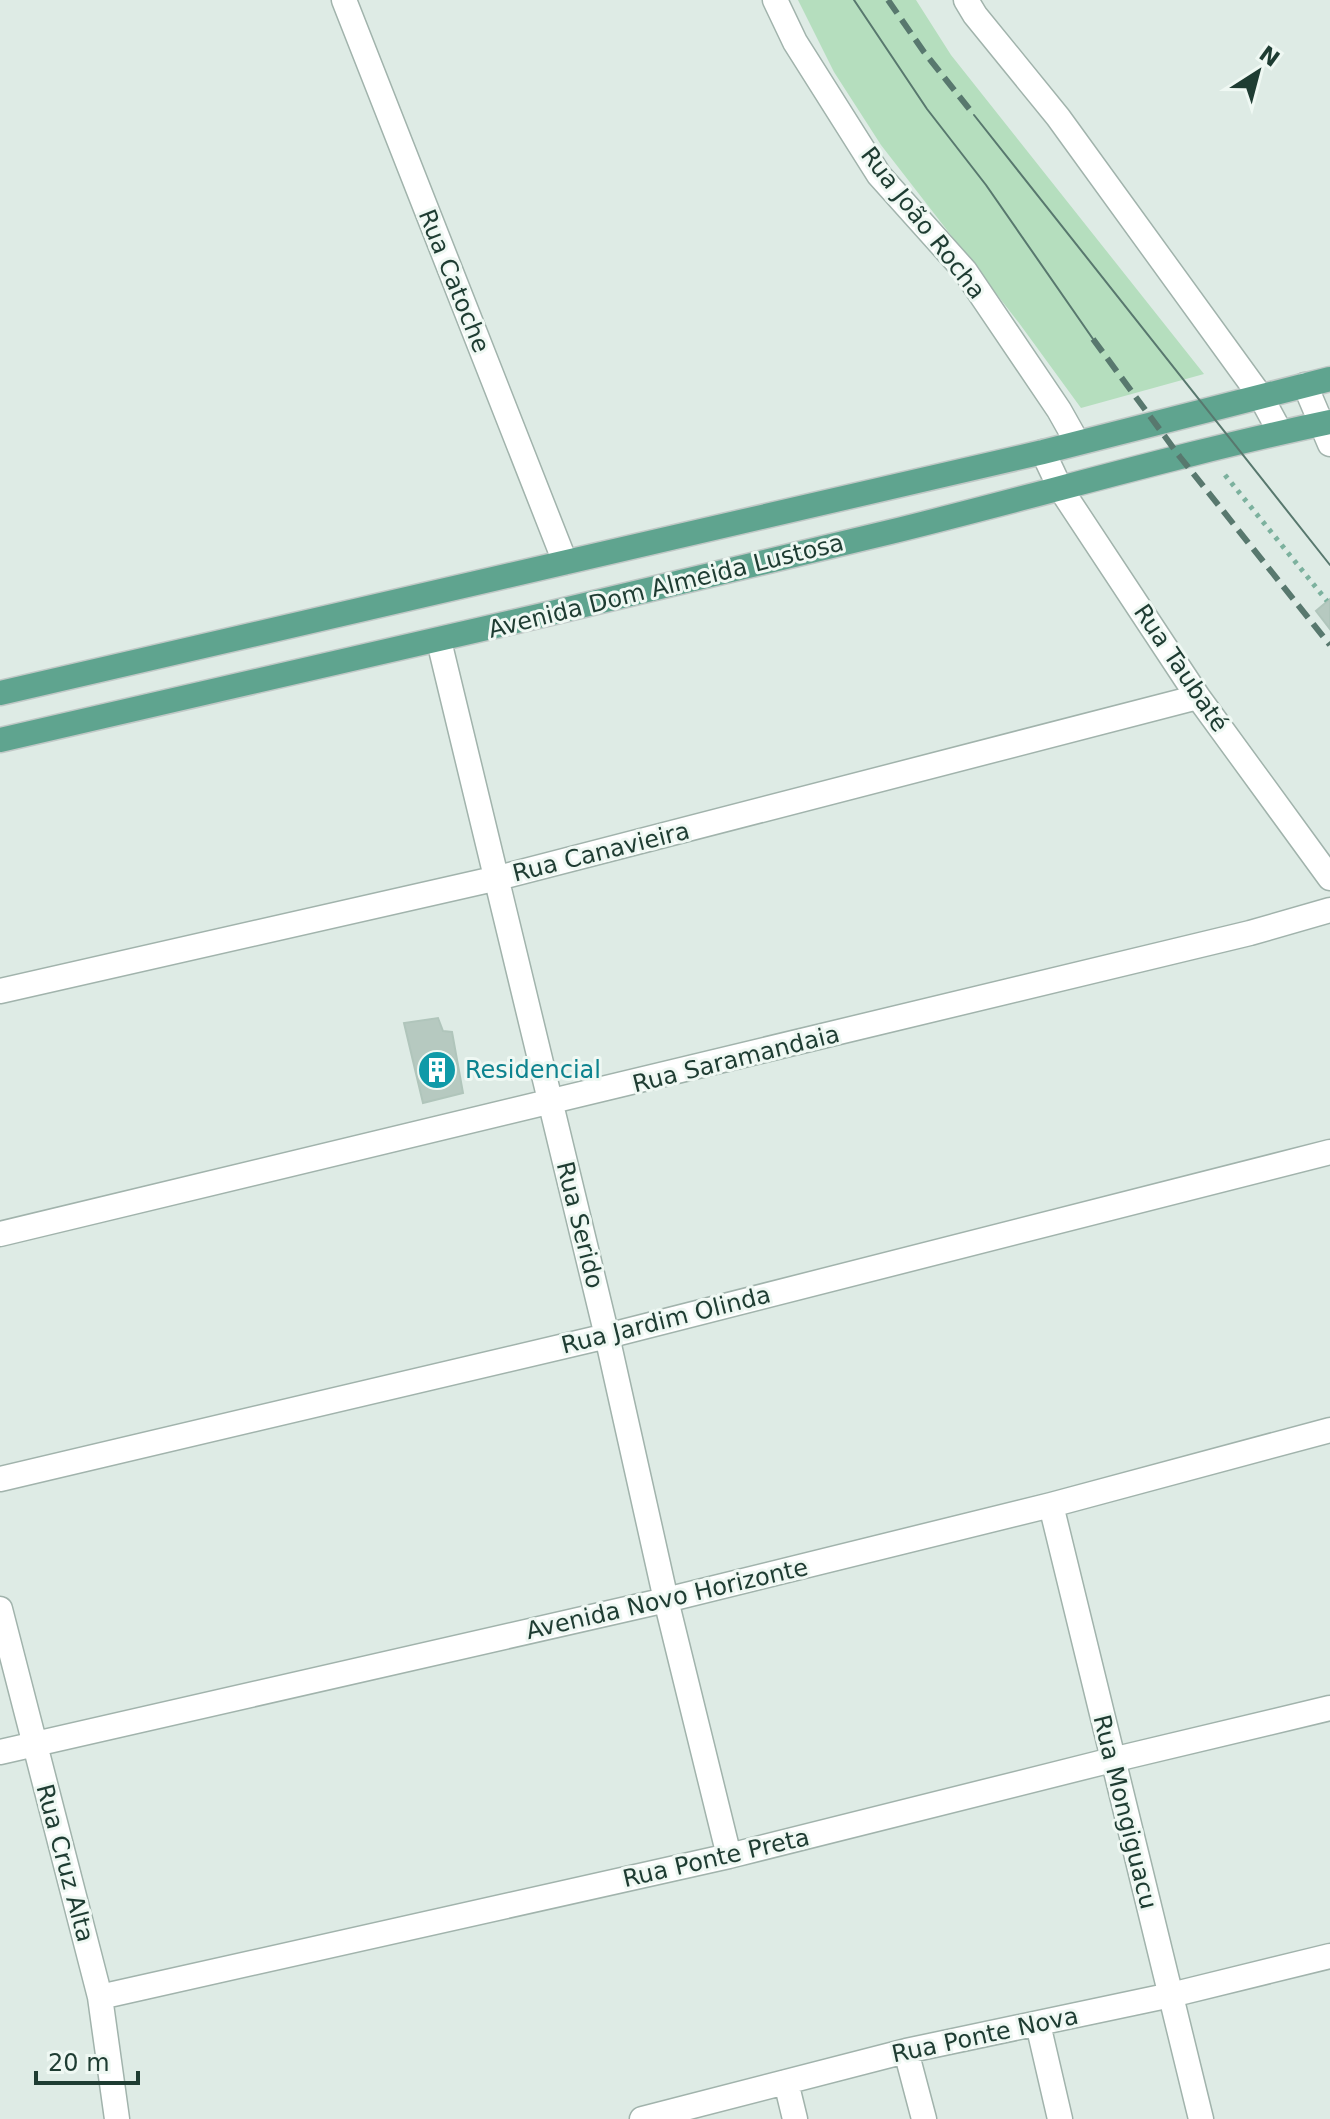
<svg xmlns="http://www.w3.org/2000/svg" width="1330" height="2119" viewBox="0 0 1330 2119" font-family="'DejaVu Sans',sans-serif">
<rect width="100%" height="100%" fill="#deebe5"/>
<path fill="#b5debe" d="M798 0H916L951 55 1204 374 1081 408 1019 323 881 145 834 72Z"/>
<path fill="#b6c9c0" stroke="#b0c5bb" stroke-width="2" d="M1330 599V629L1316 611Z
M438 1018 443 1031 452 1032 463 1093 423 1103 404 1023Z"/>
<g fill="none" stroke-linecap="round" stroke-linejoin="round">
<g stroke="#a1b3ac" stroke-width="27">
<path id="minor" d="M344 0 565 562
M775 0 795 42 879 175 965 271 1059 410 1077 442
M966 0 975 15 1058 117 1261 397 1280 432
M1305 385 1330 444
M1043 452 1060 488 1198 697 1330 878
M439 641 607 1336 666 1600 729 1856
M0 991 498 878 1198 697
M0 1234 1250 933 1330 910
M0 1479 607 1336 1330 1152
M1051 1505 1201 2119
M0 1609 100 1997 117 2119
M0 1752 666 1600 1051 1505 1330 1430
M100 1997 729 1856 1112 1760 1330 1708
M1038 2024 1060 2119
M906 2051 924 2119
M786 2082 795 2119
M642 2119 906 2051 1171 1995 1330 1956"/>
</g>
<g stroke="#c0c8c6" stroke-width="27">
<path id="primary" d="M0 693 1043 452 1330 379
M0 740C297 673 594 604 890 532 1037 496 1182 453 1330 422"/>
</g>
<path stroke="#7cb19e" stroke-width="5" stroke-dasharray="4 6" stroke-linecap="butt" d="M1225 475 1327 601"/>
<use href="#minor" stroke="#fff" stroke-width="24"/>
<use href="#primary" stroke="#5fa48f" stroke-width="24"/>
<path stroke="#58786e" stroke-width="2" d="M854 0 927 109 986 185 1093 339
M974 115 1330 565"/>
<path stroke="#58786e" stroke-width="6" stroke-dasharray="16 8" stroke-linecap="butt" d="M888 0 924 52 974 115
M1093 339 1180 457 1330 645"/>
</g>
<defs>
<g id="building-disc" transform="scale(2)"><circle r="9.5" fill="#0f9aa8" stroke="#eff8f3"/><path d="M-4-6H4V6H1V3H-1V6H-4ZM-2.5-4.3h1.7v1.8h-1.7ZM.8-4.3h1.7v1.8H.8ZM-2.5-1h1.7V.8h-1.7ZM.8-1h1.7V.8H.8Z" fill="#fff"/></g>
</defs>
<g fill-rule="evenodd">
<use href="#building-disc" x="437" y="1070"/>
</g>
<g text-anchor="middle" stroke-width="6" stroke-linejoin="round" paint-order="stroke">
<g font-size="24" fill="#1e3c32" stroke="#eff8f3">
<text transform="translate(923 223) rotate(52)" y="8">Rua João Rocha</text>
<text transform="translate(454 281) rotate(68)" y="8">Rua Catoche</text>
<text transform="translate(666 586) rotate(-14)" y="8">Avenida Dom Almeida Lustosa</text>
<text transform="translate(1181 668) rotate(56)" y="8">Rua Taubaté</text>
<text transform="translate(601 852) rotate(-14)" y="8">Rua Canavieira</text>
<text transform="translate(736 1059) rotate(-14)" y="8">Rua Saramandaia</text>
<text transform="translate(580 1225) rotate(76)" y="8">Rua Serido</text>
<text transform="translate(666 1320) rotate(-14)" y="8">Rua Jardim Olinda</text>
<text transform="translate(667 1599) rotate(-13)" y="8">Avenida Novo Horizonte</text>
<text transform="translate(1125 1812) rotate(76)" y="8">Rua Mongiguacu</text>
<text transform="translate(716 1858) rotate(-13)" y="8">Rua Ponte Preta</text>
<text transform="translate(65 1863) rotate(75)" y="8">Rua Cruz Alta</text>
<text transform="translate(985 2035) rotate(-12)" y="8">Rua Ponte Nova</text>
</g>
<g font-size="24" fill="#0d838f" stroke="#eff8f3" text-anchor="start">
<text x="465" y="1078">Residencial</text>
</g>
</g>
<g transform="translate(1258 72) rotate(36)" stroke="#eff8f3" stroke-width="6" paint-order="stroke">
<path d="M0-6L14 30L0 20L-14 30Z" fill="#1e3c32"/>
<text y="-12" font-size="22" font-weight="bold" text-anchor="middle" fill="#1e3c32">N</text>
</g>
<path d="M36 2071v12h102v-12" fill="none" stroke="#1e3c32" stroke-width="4"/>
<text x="48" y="2071" font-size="24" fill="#1e3c32" stroke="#eff8f3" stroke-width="6" paint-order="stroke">20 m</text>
</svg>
